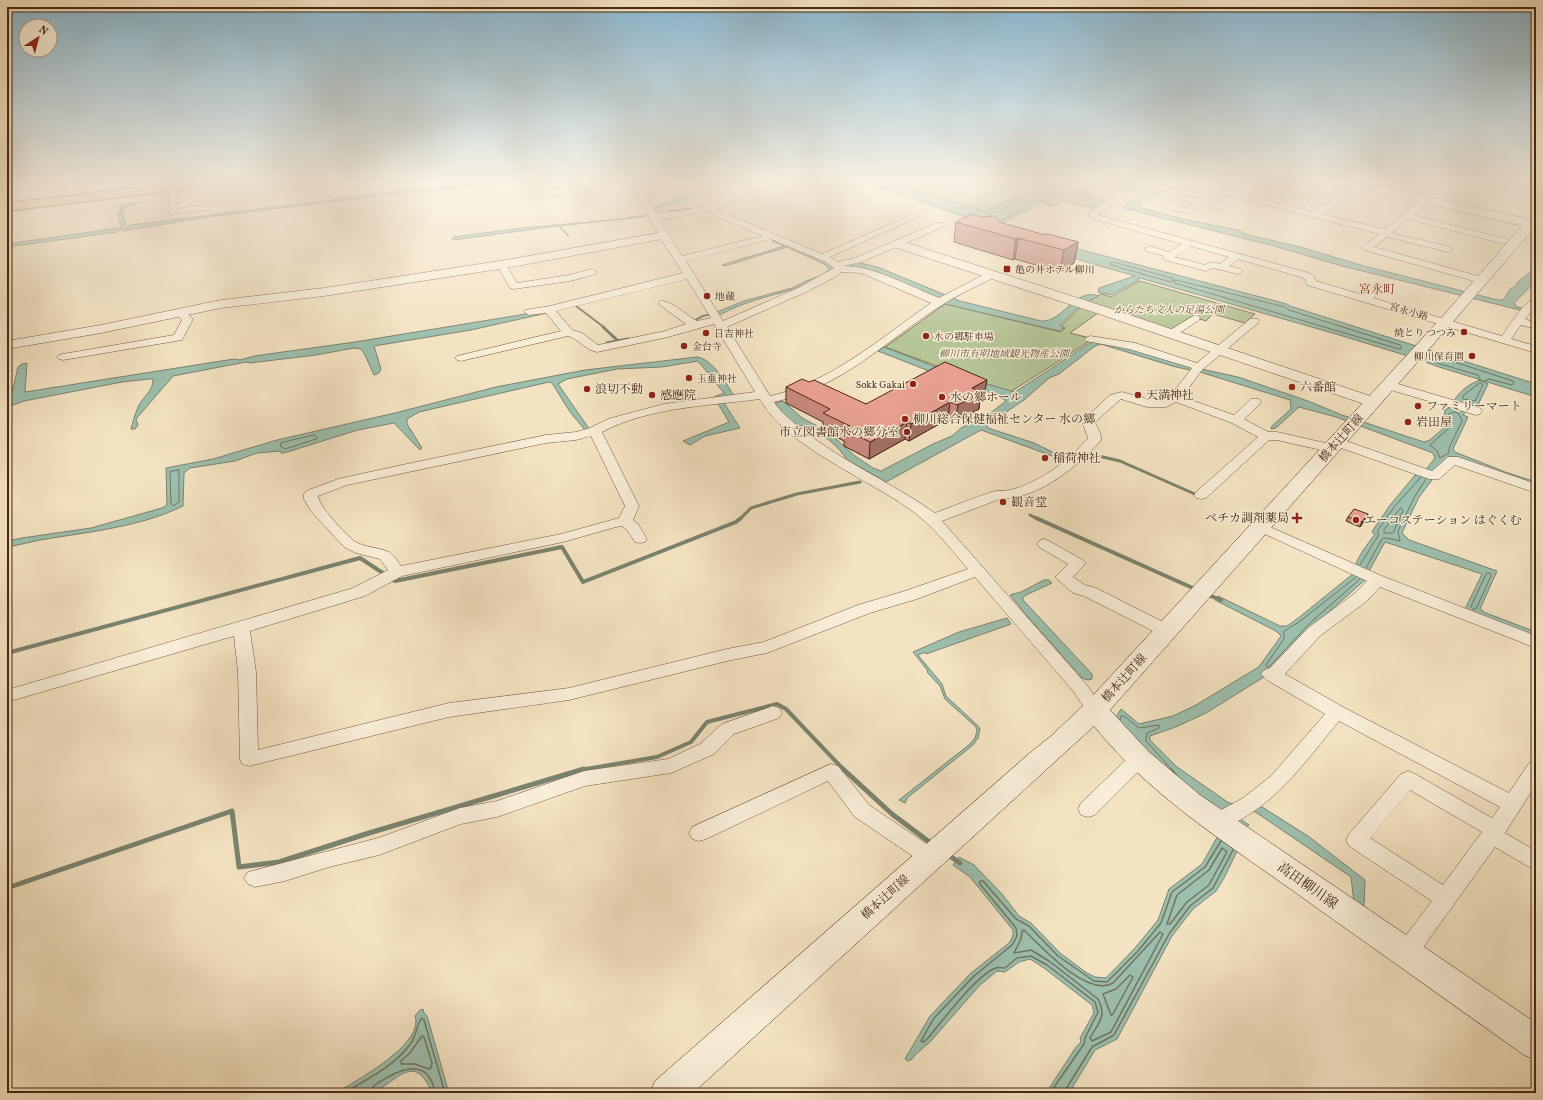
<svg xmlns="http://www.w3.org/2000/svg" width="1543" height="1100" viewBox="0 0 1543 1100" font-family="Vollkorn,'Noto Serif JP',serif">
<rect width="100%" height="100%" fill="#f4e3c2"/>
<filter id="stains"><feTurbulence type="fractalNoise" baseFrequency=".005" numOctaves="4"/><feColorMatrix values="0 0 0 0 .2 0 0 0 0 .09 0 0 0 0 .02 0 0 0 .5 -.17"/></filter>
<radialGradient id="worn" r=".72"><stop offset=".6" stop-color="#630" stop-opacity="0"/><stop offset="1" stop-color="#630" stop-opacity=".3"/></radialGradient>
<path fill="#b6c598" stroke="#7e7656" d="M894 184H1048L1049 185 985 211Z
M1066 187C1075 187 1100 196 1107 202L1096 209 1064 201 1054 206 1043 203 1044 201Z
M1140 281 1255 314 1245 323 1213 314 1206 321 1194 317 1173 331 1088 302 1101 294 1111 297Z
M945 304 1061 332 1065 328 1061 326 1081 307 1098 313 1070 333 1090 338V341L1012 391H1006L885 347Z"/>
<path fill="#9cbfae" stroke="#7a8370" d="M446 184H504L378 196 207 217 122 231 130 225 444 186Z
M869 184H893L941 199 949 195V193L940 184H971L973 186 966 191 944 200 980 211 986 212 1050 185 1049 184H1074L1076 185 1063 188 1042 200 1040 203 1004 222V225L1063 245 1287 304 1290 306 1536 384V397L1484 381 1483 382 1488 384 1477 407 1454 401C1459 391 1472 382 1481 380L1436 366 1421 360 1336 334 1140 278 1137 279 1139 280 1111 295 1098 292 1099 288 1135 276 1041 249 964 223 962 216Z
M1101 184H1116L1156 194 1185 184 1207 186C1201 186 1194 184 1188 185 1176 186 1145 198 1139 207L1182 219 1238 230 1249 235 1304 248 1364 266 1498 300H1503L1511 288H1513L1520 280 1536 267V281L1514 303 1517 307 1536 311V314L1342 266 1274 246 1123 208 1124 205 1140 197 1138 194Z
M141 202 125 207 122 213 126 225 117 232 7 247V244L118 228 121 225C118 218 117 215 121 208L119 205Z
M632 218 560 226 569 236H568L558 226 453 240V237L523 228Z
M774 240 778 242 780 241 825 260 835 268C805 291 780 291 747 303 737 306 728 311 719 315L717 312 744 301 792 288 804 282 822 275 830 269 824 264 787 247 725 266 722 265 784 246 772 241Z
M857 262 880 268 960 301 1041 321C1062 323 1076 287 1098 296L1079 307 1060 325 1064 328 1059 331 945 304 879 276 843 268 845 264Z
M544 311 547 313 471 330 374 346 381 369 379 373 374 375 365 355 361 349 354 348 316 355 250 363 246 362 173 376 136 419 138 425 135 429H131C133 422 135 414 138 407 142 398 154 390 153 379H149L122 382 24 401 10 406 7 411V398L11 397 18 367 22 364 27 363 25 392 234 359 240 360 254 356 355 342Z
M1093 341H1104L1192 367 1238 377 1308 401 1342 415 1424 442 1430 440 1446 426 1444 420 1445 410C1451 405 1459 409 1466 411L1463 415 1468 417 1453 449 1455 452 1505 472 1536 482V486L1463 461 1429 476 1432 480 1419 497 1402 533 1409 540 1497 571 1480 609 1486 613 1536 632V639L1464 611 1482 574 1385 542 1368 573 1366 579 1314 625 1264 677 1206 713 1178 726 1150 736V740L1177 767 1229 803 1262 807 1308 836 1365 880 1364 907 1354 903 1351 877 1254 811 1239 818 1249 825 1245 828 1171 778 1115 719 1121 709 1139 724 1173 716 1196 705 1257 668 1261 664 1281 636 1276 631 1215 600 1218 596 1280 626H1287L1297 619 1354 573C1355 559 1367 545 1375 534L1372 532 1373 530 1391 504 1416 474 1424 472 1435 458 1433 453 1336 417 1299 407 1276 428 1271 429 1272 426 1291 409 1290 400 1203 373 1172 366 1101 344 1095 346 1059 374 1049 378 1024 400 987 425 988 428 1034 443 1067 459 1066 461 981 430 886 482 847 460C839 446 822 433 806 427 802 426 798 426 794 424 790 421 779 409 775 403L783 401 802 418 827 431 855 456 873 468 881 471 933 444 952 436 961 428 989 414 1006 401 997 395 934 373 878 351 884 347 959 376 1015 392Z
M697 357C712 359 726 382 733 395L724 403 740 428 705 436 690 445 683 441 729 422 714 397 724 393 698 361 662 367 617 369 567 379 558 384 590 430 586 431 570 412 552 383 549 382 419 412 407 419V424L422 448 420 450 394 423 358 430 284 453H281V451L257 453 235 461 190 468 184 473 183 506C143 526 90 532 46 539 33 541 20 545 7 547V541L22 538 91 528 162 508 167 505 166 468 213 459 277 440 395 413 496 387 585 370Z
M1044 580H1049L1052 583 1026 595 1023 597V600L1092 674V679L1088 680 1082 678 1027 616 1010 595 1021 592Z
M1007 618 1011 624 926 654 925 652 918 655 942 684 946 696 978 726 980 729 978 738 973 745 907 798 905 803 899 800 970 744 975 738 977 731 976 727 945 699 940 686 927 672 928 671 913 652 959 632Z
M1219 834 1237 851 1224 878 1216 891 1193 909 1172 936 1117 1039 1095 1050 1069 1093H1046L1076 1047 1081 1042 1080 1038 1094 1013 1092 1005 1044 968 1030 959 1019 962 1005 972 997 971 980 985 930 1042 916 1054 912 1059 908 1061 905 1059 930 1016 971 973 1009 943 1013 936V930L970 877 953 865 959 857 974 865 1002 894 1019 916 1031 923 1060 953 1087 973 1095 977 1106 978 1135 948 1158 920 1169 889 1202 864Z
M423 1009 424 1013 427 1016 449 1093H432C414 1049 396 1084 371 1093 363 1095 345 1093 336 1093 355 1081 425 1044 415 1016L420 1010Z"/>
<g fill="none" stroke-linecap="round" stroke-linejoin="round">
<path stroke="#727460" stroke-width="1" d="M988 215 1036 196 1038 197 1037 200 1000 221
M1113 262 1172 278 1173 281 1171 282 1111 265 1110 263Z
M1176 280 1285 307 1289 310 1400 345 1402 348 1399 349 1175 283 1174 281Z
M1424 356 1437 363 1478 375 1482 382 1489 379 1512 385 1514 383 1513 381 1427 353
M1480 383 1483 385 1475 401 1463 399V396Z
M1455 412 1459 414 1462 421 1449 448V453L1440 458 1437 451 1430 445 1449 428V414Z
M315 435 317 437 316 439 285 449 280 446 281 443Z
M179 470V502L173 506 171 504 170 472Z
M1401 508 1403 511 1393 533H1384V530Z
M1360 565 1378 536V530L1395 506 1421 477
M1366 568 1382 539 1387 538 1400 541 1398 531 1415 496 1426 479
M1487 573H1490L1491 576 1476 609 1474 610 1471 607Z
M1269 667 1311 622 1360 579
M1268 668 1266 665 1284 639V631L1299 622 1356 577
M1120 720 1121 716H1124L1139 728 1159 725V728L1147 733 1146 741 1172 770"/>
<path stroke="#727460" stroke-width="1.5" d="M1171 769 1176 774
M1222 848 1227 852 1209 885 1187 902 1170 924H1167L1177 895 1209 870Z
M1024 930C1042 947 1087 998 1113 983L1160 932 1163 934 1111 1032 1092 1041 1090 1038C1099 1022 1107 1017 1098 999L1049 961 1031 950 1014 953 1021 939 1022 931Z
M1130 975 1133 977 1113 1014 1111 1015 1103 994 1116 989Z
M422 1036 424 1037 432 1063 431 1068 429 1069 415 1064H401V1061L410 1053Z
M344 1093C367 1079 395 1066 411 1043 416 1036 417 1023 422 1018L424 1020 445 1093
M369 1093C372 1085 381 1081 388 1077 410 1065 430 1063 435 1093
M1050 1093 1084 1044 1085 1038 1098 1012 1095 1002 1047 965 1031 956 1017 958 1005 968C1002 968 999 967 996 968 977 974 941 1023 927 1039L924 1042 921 1041 934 1018 974 976 1012 945 1017 936 1016 928 980 884V881H983L1016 919 1029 926 1058 956 1094 981 1107 982 1138 951 1161 923 1172 892 1205 867 1221 841
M1066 1093V1089L1092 1047 1114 1035 1169 934 1190 906 1213 888 1233 850"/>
<path stroke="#7a8370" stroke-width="2" d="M1372 184 1396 189
M670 211 690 209
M629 218 644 216
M572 306H576L605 328
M692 322 703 316 712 314"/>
<path stroke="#7a8370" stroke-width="3" d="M603 327 617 340
M607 343 628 339
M1079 460 1094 455 1120 461 1197 495
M1030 515 1038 519
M740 519 751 508 797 494 860 482"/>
<path stroke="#7a8370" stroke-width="4" d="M1036 518 1195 589
M1208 595 1221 600
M7 653 360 558 395 581 562 547 583 582 736 522 741 518
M580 770 657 757 691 742 707 722 777 704 786 709 844 770"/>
<path stroke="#7a8370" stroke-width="5" d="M843 769 892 814 932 844
M947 854 960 863
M7 888 232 811 239 867 279 862 369 833 584 769"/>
<path fill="#9cbfae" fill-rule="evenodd" d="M677 184H684L697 195 678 204 661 208 664 213 663 215H657L653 207 654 205 688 194Z
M739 184H751L756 186 752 188Z"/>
<g stroke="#72573f" stroke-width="1">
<path id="minor" d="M172 184 176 187 177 209 208 204 212 207 208 210 170 214 168 187Z
M532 184H550L555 189 606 184H630L626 186 553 195 550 194 544 187 527 190 523 187 524 185Z
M631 184H639L656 213C679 212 702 208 724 198L708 194 707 192 708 190 711 189 731 195 756 184H766L765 186 718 208 722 212 822 254 911 215 914 214 918 217 830 257 838 262 855 258 937 223H943L945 225 943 227 861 262 844 266C874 266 911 287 939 298L989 272H997L998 274 997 276C979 285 959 294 942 305 885 341 843 387 774 402 781 413 792 421 803 430 843 462 892 483 935 513 954 506 973 498 992 492 998 490 1004 491 1010 490 1039 483 1070 460 1088 438L1082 421 1110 395 1122 392 1147 399H1164L1171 395 1192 368 1129 349 1086 341 1084 339 1090 336 1135 343 1197 363 1250 319H1258L1259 321 1258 323 1202 370 1182 397 1234 415 1251 399H1259L1261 402 1259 405 1244 419 1268 432H1277L1321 442 1326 443 1328 446 1326 449 1321 450 1277 440H1269L1206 498 1201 499 1196 498 1194 495 1196 492 1258 437 1232 423 1176 402 1166 407H1147L1121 399 1095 422C1096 426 1102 434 1101 439 1099 444 1092 449 1089 453 1066 475 1033 499 1000 499L942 521 1086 684 1104 710 1101 715 1095 717 1089 715 1074 692 975 577 917 599 870 613 767 653 727 661 569 700 449 717 249 766 242 764 240 759 238 672 234 636 7 702V690L353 588 388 570 380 559 356 553 344 547 311 511 304 499V494L306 491 338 479 402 465 546 435 576 432 590 428 608 419 664 404 755 392 714 324 668 337 597 352C585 350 579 339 568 336L461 361 457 360 455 358 457 356 561 331 546 313 529 315 524 312 525 310 550 306 683 273 659 236ZM710 210 716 216 763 236 682 256 659 218H672ZM771 239 826 262 834 268 800 287 723 321 686 261ZM841 272 861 273 931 303C882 337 830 383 770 396L727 327 808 291 837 276ZM687 279 711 318 697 321C688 316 669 299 660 301L659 303 660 305 686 324 665 331 598 345 582 333 572 330 556 311ZM760 399C784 445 866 478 908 508 932 524 949 547 968 569L905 591 858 605 764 642 727 649 569 688 449 703 258 750 256 672 250 631 365 596 402 576 563 542 616 527 622 526 627 530 635 542 640 543 645 542 647 539 638 524 633 520 639 506 602 432C649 407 708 406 760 399ZM591 436 625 506 619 518 561 534 401 566C398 562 394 555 389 552 378 547 365 548 354 541 346 535 318 505 318 496L347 485 546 443 576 440Z
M1072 184H1082L1115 199 1116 201 1115 203 1098 215 1309 273 1314 276 1316 281 1363 295 1378 285H1386L1387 287 1373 298 1502 336C1510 326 1523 301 1536 298V306L1525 319 1536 323V329L1521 325 1511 339 1536 346V353L1307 285 1305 279 1301 277 1238 259 1229 266 1241 269 1243 271 1241 273 1238 274 1213 268 1206 271 1165 260 1163 258 1164 256 1146 251 1144 249 1149 246 1169 252 1182 244 1090 218 1089 216 1090 212 1106 201ZM1191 246 1229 257 1220 264 1211 262 1205 265 1174 257Z
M1213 184H1222L1218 188 1249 196 1272 187 1294 193 1295 195 1294 197 1307 200 1308 202 1307 204 1304 205 1284 200 1283 198 1284 196 1272 193 1258 198 1312 212 1358 184H1365V187L1321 214 1384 229 1424 198 1427 197 1431 200 1430 202 1413 215 1507 239 1509 241 1504 244 1408 219 1391 233 1451 247 1453 249 1451 251 1448 252 1387 237 1374 247 1478 276 1479 278 1478 280 1474 281 1364 250 1362 248 1364 246 1380 234 1209 191 1208 189Z
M1182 195 1224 205 1225 207 1221 210 1203 205 1189 214 1165 208 1164 206ZM1183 201 1194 203H1195L1187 208 1176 205Z
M7 197 20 204 21 206 20 208H14L7 204Z
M502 262 505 263 517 283 569 275 592 269 597 272 596 274 570 281 514 289 510 288 497 265Z
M179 309 183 310 193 319 182 340 63 360 59 359 57 357 59 355 63 354 174 335 182 320 174 312Z
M1195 315 1199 316 1200 318 1199 320 1178 334H1170L1168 332 1170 330Z
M1388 381 1480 408 1482 411 1480 414 1476 415 1384 388 1382 385 1384 382Z
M1346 441 1432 471 1448 457H1458L1536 484V493L1455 465 1439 479H1429L1341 448 1339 445 1341 442Z
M1261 523 1382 576 1536 636V648L1380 587 1367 601 1320 636 1285 674 1343 707 1509 793 1529 763 1536 761V784L1505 833 1536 851V870L1529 867 1495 847 1414 960 1406 963 1398 960 1395 953 1398 946 1432 901 1349 846 1346 840 1349 834 1401 774 1408 771 1415 774 1492 818 1500 807 1339 721C1304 763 1271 812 1217 830L1210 828 1207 822 1210 816 1243 798 1271 776 1325 714 1267 680 1261 674 1264 670 1270 668 1308 628 1355 593 1367 581 1256 530 1254 527 1256 524ZM1410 790 1482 832 1443 885 1370 838Z
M1044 539 1049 541 1083 560 1086 563 1073 577 1085 585 1096 588 1173 627 1175 631 1173 635 1167 637 1161 635 1084 596 1073 593 1055 577 1068 564 1039 547 1037 544 1039 541Z
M773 706 779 708 782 713 779 718 734 734 714 754 671 773 585 786 497 817 461 824 379 855 329 867 285 881 255 887 248 884 244 878 248 872 378 838 460 808 497 801 584 771 668 759 700 744 722 724Z
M1140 751 1147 753 1149 758 1147 763 1095 815 1088 817 1081 815 1078 809 1081 803 1133 753Z
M831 764 838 766 869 805 937 851 940 857 937 863 930 866 923 863 855 817 828 781 706 839 699 841 692 839 689 833 692 827Z"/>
</g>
<g stroke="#72573f" stroke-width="1">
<path id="tertiary" d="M664 232 668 234 670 236 668 238 506 268 324 296 221 308 101 333 7 349V341L101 325 221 300 324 288 506 260Z
M898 240 1109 308 1379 399 1381 402 1379 405 1373 407 1367 405 1099 314 894 247 892 244 894 241Z"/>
</g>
<g stroke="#472813" stroke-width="1">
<path id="secondary" d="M1351 184H1371L1528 219 1532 215 1536 214V229L1534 228 1452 323 1110 710 1149 752 1200 795 1536 1023V1060L1524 1055C1446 999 1367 944 1289 888 1220 839 1148 793 1094 726L693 1093H650L655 1081 1031 752 1050 737 1086 703 1442 317 1522 226 1357 187 1353 186Z"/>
</g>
<g stroke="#472813" stroke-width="2">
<path id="primary" d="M167 184H201L199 187 195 188 7 211V203Z"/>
</g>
<use href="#minor" fill="#f8edd7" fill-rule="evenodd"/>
<use href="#tertiary" fill="#f8edd7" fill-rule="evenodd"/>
<use href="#secondary" fill="#f8edd7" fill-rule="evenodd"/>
<use href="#primary" fill="#eac281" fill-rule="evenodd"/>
</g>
<path fill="#c88a7e" stroke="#472813" d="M956 222 1045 235 1078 242 1074 263 1060 272 1015 259 1013 260 954 242Z
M786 387 866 404 984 396 980 399 979 409 955 422 948 419 909 441 905 439 869 459 844 446V441L823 430V422L786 403Z
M1348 517 1366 518 1360 527 1346 521Z"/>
<path fill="#a27066" stroke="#472813" d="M1018 238 1015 259 1013 260 1016 239Z
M1078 242 1074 263 1060 272 1064 250Z
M987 380 984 396 980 399 979 409 955 422 958 405 972 388Z
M950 402 948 419 909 441 911 424Z
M907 422 905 439 869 459 870 442Z
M1368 514 1366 518 1360 527 1362 522Z"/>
<path fill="#e8a092" stroke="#472813" d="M972 214 981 217 995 216 999 222 1045 235 1048 234 1078 242 1064 250 1018 238 1016 239 956 222Z
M945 362 987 380 972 388 981 392 958 405 950 402 911 424 907 422 870 442 845 429 850 426 823 413 830 409 786 387 802 379 809 382 814 380 866 404Z
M1354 509 1368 514 1362 522 1348 517Z"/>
<linearGradient id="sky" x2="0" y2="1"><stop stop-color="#89b8d1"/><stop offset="0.54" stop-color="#faf2e4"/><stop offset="1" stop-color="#faf2e4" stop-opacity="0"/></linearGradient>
<rect width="1543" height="338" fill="url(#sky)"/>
<g fill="#8f2418" stroke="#f8edd7" stroke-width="1.5">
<rect x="1003" y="265" width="8" height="8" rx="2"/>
<circle cx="707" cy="296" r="4"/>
<circle cx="1464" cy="332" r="4"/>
<circle cx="706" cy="333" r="4"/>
<circle cx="926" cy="336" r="4"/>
<circle cx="684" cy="346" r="4"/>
<circle cx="1472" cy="356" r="4"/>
<circle cx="689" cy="378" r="4"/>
<circle cx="913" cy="384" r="4"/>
<circle cx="1292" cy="387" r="4"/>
<circle cx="587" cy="389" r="4"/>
<circle cx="652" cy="395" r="4"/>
<circle cx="1138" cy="395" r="4"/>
<circle cx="942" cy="397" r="4"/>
<circle cx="1418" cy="406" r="4"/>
<circle cx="905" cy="419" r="4"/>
<circle cx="1408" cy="422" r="4"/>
<circle cx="907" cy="432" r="4"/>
<circle cx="1045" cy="458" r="4"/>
<circle cx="1003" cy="502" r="4"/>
<path d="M1295 512h4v4h4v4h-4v4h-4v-4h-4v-4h4z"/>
<circle cx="1356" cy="520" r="4"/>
</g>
<g text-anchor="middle" stroke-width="3" stroke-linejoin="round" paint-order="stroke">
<g font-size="10" fill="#472813" stroke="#f8edd7" text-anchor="start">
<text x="1015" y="273">亀の井ホテル柳川</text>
<text x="715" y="300">地蔵</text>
<text x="1456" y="336" text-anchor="end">焼とり つつみ</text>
<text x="714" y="337">日吉神社</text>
<text x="934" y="340">水の郷駐車場</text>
<text x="692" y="350">金台寺</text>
<text x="1464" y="360" text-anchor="end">柳川保育園</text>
<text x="697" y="382">玉垂神社</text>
<text x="905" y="388" text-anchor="end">Sokk Gakai</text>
</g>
<g font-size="10" font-style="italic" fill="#634f34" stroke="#f8edd7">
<text x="1169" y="313">からたち文人の足湯公園</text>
<text x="1004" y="357">柳川市有明地域観光物産公園</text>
</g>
<g font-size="10" fill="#472813" stroke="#f8edd7">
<text transform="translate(1409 311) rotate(16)" y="4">宮永小路</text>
</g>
<g font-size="12" fill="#7a1f14" stroke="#f8edd7">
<text x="1377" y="293">宮永町</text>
</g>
<g font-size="12" fill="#472813" stroke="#f8edd7" text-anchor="start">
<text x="1300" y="391">六番館</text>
<text x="595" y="393">浪切不動</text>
<text x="660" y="399">感應院</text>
<text x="1146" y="399">天満神社</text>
<text x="950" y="401">水の郷ホール</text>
<text x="1426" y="410">ファミリーマート</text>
<text x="913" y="423">柳川総合保健福祉センター 水の郷</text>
<text x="1416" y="426">岩田屋</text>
<text x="899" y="436" text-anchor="end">市立図書館水の郷分室</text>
<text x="1053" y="462">稲荷神社</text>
<text x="1011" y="506">観音堂</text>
<text x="1289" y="522" text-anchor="end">ペチカ調剤薬局</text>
<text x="1364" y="524">エーコステーション はぐくむ</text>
</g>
<g font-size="12" fill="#472813" stroke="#f8edd7">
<text transform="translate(1341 438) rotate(-48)" y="4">橋本辻町線</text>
<text transform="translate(1124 678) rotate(-48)" y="4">橋本辻町線</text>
<text transform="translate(885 897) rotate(-42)" y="4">橋本辻町線</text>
</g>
<g font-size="14" fill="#472813" stroke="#f8edd7">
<text transform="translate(1308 885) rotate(35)" y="5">高田柳川線</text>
</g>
</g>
<rect width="1543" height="1100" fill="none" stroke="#f4e3c2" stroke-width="24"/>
<rect x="8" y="8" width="1527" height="1084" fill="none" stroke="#472813" stroke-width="2"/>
<rect x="12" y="12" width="1519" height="1076" fill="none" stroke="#472813"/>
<g transform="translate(38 38) rotate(36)"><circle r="19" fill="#f8edd7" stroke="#b19e89"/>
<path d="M0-3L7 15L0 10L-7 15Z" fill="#8f2418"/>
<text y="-6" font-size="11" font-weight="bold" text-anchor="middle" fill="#472813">N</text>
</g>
<rect width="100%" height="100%" filter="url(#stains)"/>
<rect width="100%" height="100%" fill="url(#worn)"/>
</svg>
